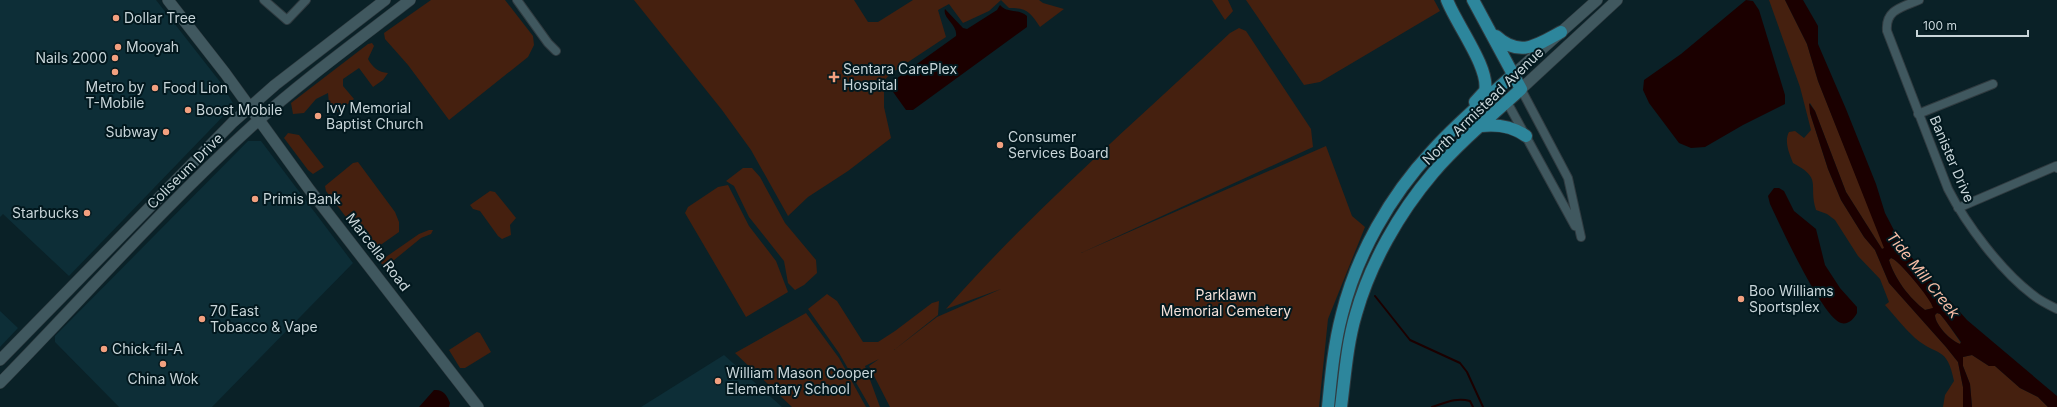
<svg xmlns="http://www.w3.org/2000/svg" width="2057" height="407" viewBox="0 0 2057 407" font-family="Inter,sans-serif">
<rect width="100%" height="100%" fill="#0a2127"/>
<path fill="#0d2e37" d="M0 0H156L221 83 234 105 69 276 3 214 0 217Z
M248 141H261L353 263 212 407H119L55 342V336Z
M0 311 18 328 0 347Z
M724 355 782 407H641Z"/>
<path fill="#45200f" d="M431 0H505L533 36 534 45 528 57 449 120 408 65 385 39 384 33Z
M634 0H854L868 22H878L913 0H1039L1043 3 1064 9 1040 27C1030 12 1027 8 1009 8L1001 0 989 11 963 23 949 4 938 10 946 37 890 74 884 81V107L891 138 848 171 808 197 788 216 751 150 722 110Z
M1212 0H1228L1233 11 1225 20Z
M1246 0H1434L1440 11 1320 82 1304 85Z
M1769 0H1785L1807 44 1818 81 1885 248 1882 249 1846 192 1815 111 1810 103V113L1828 169 1841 200 1864 237 1875 250 1889 283 1946 347 1958 362 1963 387V407H1943L1945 395 1954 381C1947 345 1937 357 1915 338 1904 328 1895 316 1885 305L1889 302 1880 279 1858 256 1835 220 1827 214 1816 210C1808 184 1823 179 1793 163 1789 153 1784 141 1789 132L1795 131 1804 138 1811 130 1800 87Z
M1239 28 1246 31 1311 129 1313 147 1081 253 1326 146 1352 216 1365 227 1328 319 1319 407H890L869 366 879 359 865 366 880 407H870L839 353 808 309 827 294 837 301 863 342H878L895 331 932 303 939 301 938 315 894 350 937 317 1001 289 946 309C1033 210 1134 123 1230 33Z
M372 43 374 46 368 59C373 68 378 72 388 73L383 80 373 87 359 68 343 79V86L354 99 338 112 329 104 328 93 316 99 304 113 293 114 291 103 368 44Z
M288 133 299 135 324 167 313 174 308 170 284 138Z
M358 162 395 212 399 222V232L372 251 326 191 325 186 353 163Z
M743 168H752L760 177 785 223 816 260 817 273 804 285 795 290 788 283 784 261 749 217 734 186 726 181Z
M728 185 749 226 776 261 788 292 746 317 685 213 688 207 718 187Z
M490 191 495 192 516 218 510 225 511 235 502 239 498 236 480 211 473 209 470 205Z
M429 230H433L431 234 421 238 388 265 385 267 380 262 383 259 419 234Z
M1891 258C1898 259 1932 300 1934 308L1925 310C1910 299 1894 278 1889 260Z
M806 313 839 358 866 407H792L735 353Z
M1937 313 1940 314C1948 323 1954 333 1961 343L1960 344C1951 341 1935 325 1935 315Z
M477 332 480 333 491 352 465 368H460L449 350Z
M1972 355 1989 366H1995L2020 388 2038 397 2048 407H1972L1970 384 1963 366V357Z"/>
<path fill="#1b0000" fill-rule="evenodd" d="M1746 0 1753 1 1759 10 1785 95V104L1743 125 1705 147 1691 148 1679 143 1649 103 1643 90 1644 80 1681 54Z
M1785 0H1803L1818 26V44L1846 109 1876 184 1885 213 1898 238 1913 259 1967 320 2057 396V407H2048L2038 397 2020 388 1995 366H1989L1972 355 1963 357V366L1970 384 1972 407H1963V387L1958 362 1946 347 1889 283 1875 250 1864 237 1841 200 1828 169 1810 113 1809 103 1815 111 1846 192 1882 249 1884 248 1818 81 1807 44ZM1891 258C1898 259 1932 300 1933 308L1925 310C1910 299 1894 278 1889 260ZM1937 313 1940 314C1948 323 1954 333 1961 342L1960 344C1951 341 1935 325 1935 315Z
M1000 5C1008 14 1018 8 1027 16V27L913 110H906L891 89V86L896 79 956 36C958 25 942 18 945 9L963 28 967 29 997 10Z
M1774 188H1779L1784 191 1794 211 1816 229 1825 265 1840 288 1857 307V313C1854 319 1848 325 1841 323 1822 317 1780 225 1770 204L1768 196Z
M434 390C443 389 447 395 450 403L449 407H419Z"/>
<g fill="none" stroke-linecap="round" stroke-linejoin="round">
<path stroke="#1b0000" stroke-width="2" d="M1375 296 1410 340 1460 363 1467 372 1483 407
M1432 407C1445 403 1456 397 1470 401L1473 407"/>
<g stroke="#303b40" stroke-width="10">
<path id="street" d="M264 0 287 20 306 0
M517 0 548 43 556 51
M1919 0C1902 7 1885 10 1887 31L1948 189C1966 224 2001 271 2033 295 2040 301 2049 305 2057 309
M1521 89 1568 178 1581 237
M1507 102 1575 226
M1918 114 1993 84
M1958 208 2056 166 2057 168"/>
</g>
<g stroke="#303b40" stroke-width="12">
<path id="secondary" d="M168 0 225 73 309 189 478 407
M1514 74 1597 0
M1521 89 1617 0
M0 360 233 122 275 85 385 0
M0 383C84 297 163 207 252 126 302 81 357 41 410 0"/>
</g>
<g stroke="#303b40" stroke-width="14">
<path id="primary" d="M1447 0C1456 24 1490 68 1485 91L1475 102
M1496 36C1520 58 1537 45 1561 32
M1481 126C1498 124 1512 126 1526 136
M1328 407C1331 376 1334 344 1342 314 1357 254 1390 196 1432 151 1457 123 1486 99 1514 74
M1341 407C1345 376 1347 344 1356 314 1370 264 1399 213 1433 173 1459 143 1491 116 1521 89L1473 0"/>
</g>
<use href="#street" stroke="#40585f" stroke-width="8"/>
<use href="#secondary" stroke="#40585f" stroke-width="11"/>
<use href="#primary" stroke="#2d869c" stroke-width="12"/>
</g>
<g fill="#f2a07f" stroke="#02181e" stroke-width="1.5">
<circle cx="116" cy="18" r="4"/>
<circle cx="118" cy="47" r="4"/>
<circle cx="115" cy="58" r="4"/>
<circle cx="115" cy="72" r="4"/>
<path d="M832 71h4v4h4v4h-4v4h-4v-4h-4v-4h4z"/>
<circle cx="155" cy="88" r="4"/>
<circle cx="188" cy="110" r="4"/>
<circle cx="318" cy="116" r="4"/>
<circle cx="166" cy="132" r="4"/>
<circle cx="1000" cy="145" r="4"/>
<circle cx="255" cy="199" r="4"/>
<circle cx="87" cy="213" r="4"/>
<circle cx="1741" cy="299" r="4"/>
<circle cx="202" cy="319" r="4"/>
<circle cx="104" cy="349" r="4"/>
<circle cx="163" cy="364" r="4"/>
<circle cx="718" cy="381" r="4"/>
</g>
<g text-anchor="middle" stroke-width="4" stroke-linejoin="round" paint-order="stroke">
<g font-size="14" fill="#c8d5d9" stroke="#02181e" text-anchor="start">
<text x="124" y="23">Dollar Tree</text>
<text x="126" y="52">Mooyah</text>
<text x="107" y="63" text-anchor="end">Nails 2000</text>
<text x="843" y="74">Sentara CarePlex<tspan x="843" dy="16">Hospital</tspan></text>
<text x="115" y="92" text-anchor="middle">Metro by<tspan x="115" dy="16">T-Mobile</tspan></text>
<text x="163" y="93">Food Lion</text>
<text x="326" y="113">Ivy Memorial<tspan x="326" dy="16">Baptist Church</tspan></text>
<text x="196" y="115">Boost Mobile</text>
<text x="158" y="137" text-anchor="end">Subway</text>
<text x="1008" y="142">Consumer<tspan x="1008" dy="16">Services Board</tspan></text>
<text x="263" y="204">Primis Bank</text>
<text x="79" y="218" text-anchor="end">Starbucks</text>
<text x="1749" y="296">Boo Williams<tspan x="1749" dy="16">Sportsplex</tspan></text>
<text x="210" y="316">70 East<tspan x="210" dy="16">Tobacco &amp; Vape</tspan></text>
<text x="112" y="354">Chick-fil-A</text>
<text x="726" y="378">William Mason Cooper<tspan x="726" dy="16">Elementary School</tspan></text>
<text x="163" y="384" text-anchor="middle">China Wok</text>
</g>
<g font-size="14" fill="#c8d5d9" stroke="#02181e">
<text transform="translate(1483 106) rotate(-44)" y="5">North Armistead Avenue</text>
<text transform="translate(1952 159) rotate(67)" y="5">Banister Drive</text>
<text transform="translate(185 171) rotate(-45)" y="5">Coliseum Drive</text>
<text transform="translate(378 252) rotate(52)" y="5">Marcella Road</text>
</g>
<g font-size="14" fill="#f4e0d8" stroke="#02181e">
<text x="1226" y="300">Parklawn<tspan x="1226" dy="16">Memorial Cemetery</tspan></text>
</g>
<g font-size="15" font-style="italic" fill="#f7bda6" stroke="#02181e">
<text transform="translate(1923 275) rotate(51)" y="5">Tide Mill Creek</text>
</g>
</g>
<path d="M1917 30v6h111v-6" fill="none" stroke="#c8d5d9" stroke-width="2"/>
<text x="1923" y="30" font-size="12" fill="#c8d5d9" stroke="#02181e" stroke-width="3" paint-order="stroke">100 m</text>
</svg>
